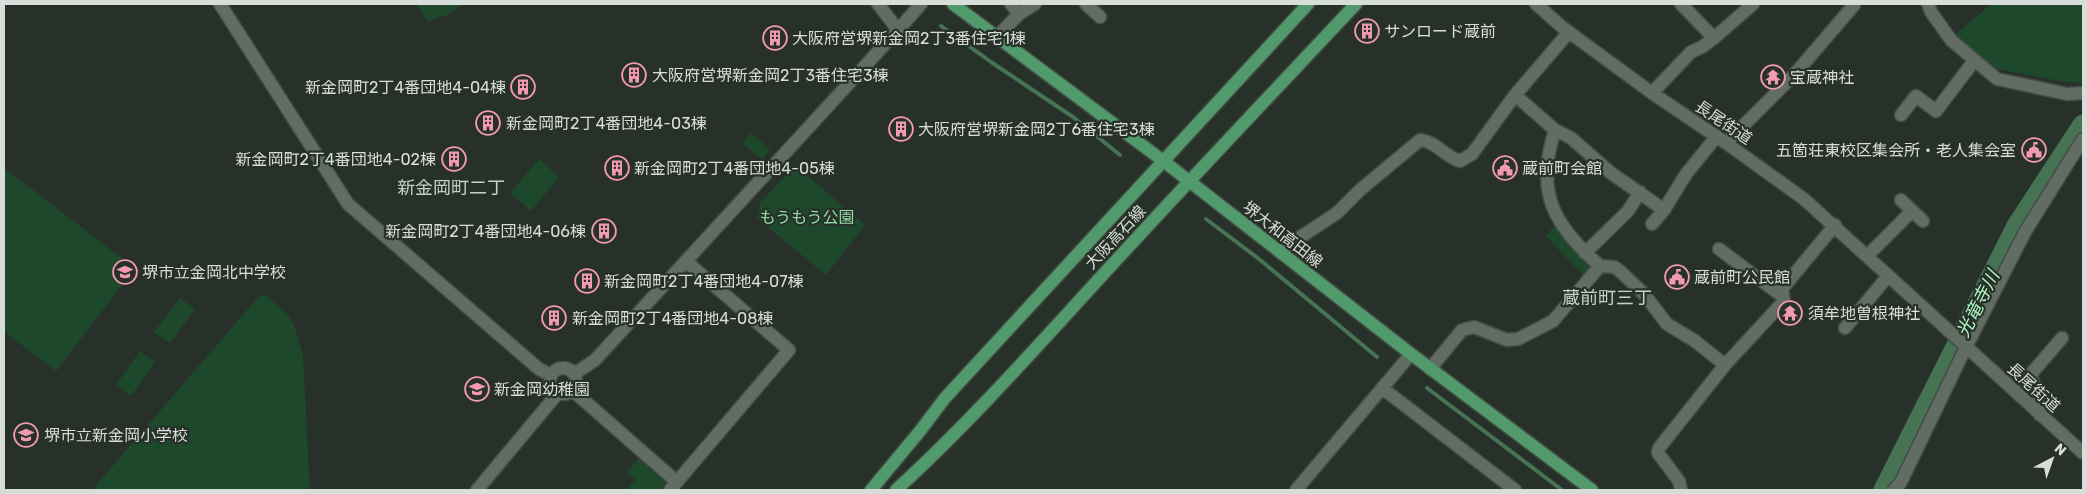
<svg xmlns="http://www.w3.org/2000/svg" width="2087" height="494" viewBox="0 0 2087 494" font-family="Rubik,'Noto Sans JP',sans-serif">
<rect width="100%" height="100%" fill="#273129"/>
<path fill="#1e482c" d="M416 4H457L459 6 445 17 443 15 428 22Z
M1991 4H2083V84L2077 82H2065L1997 69 1984 61 1956 34Z
M751 133 770 150 762 160 742 143Z
M539 159 559 177 531 211 510 193Z
M795 165 865 225 826 275 757 218 760 203Z
M4 168 135 268 56 371 4 331Z
M1556 226 1572 247 1593 268 1585 277 1545 235Z
M266 295 287 314 294 325 303 356 310 490H92L259 296Z
M180 298 195 309 170 343 154 332Z
M140 351 155 362 131 396 116 385Z
M639 458 664 478 665 483 659 490H626L635 480 627 472Z"/>
<g fill="none" stroke-linecap="round" stroke-linejoin="round">
<path stroke="#467354" stroke-width="4" d="M941 26 991 62 1073 117 1120 155
M1206 219 1259 259 1377 357
M1427 388 1562 490"/>
<path stroke="#467354" stroke-width="21" d="M1884 490 2017 226 2083 125"/>
<g stroke="#434c45" stroke-width="15">
<path id="minor" d="M220 4 348 204 539 369 551 375
M1011 4 1019 14
M1086 4 1100 17
M1536 4 1562 27 1652 93 1726 143 1804 199 2083 453
M1681 4 1714 38
M1928 4 1931 12 1951 40 1997 79 2067 94 2083 93
M898 30 921 4
M997 37 1019 14 1035 4
M1652 93 1691 52 1702 47 1714 38 1753 4
M1515 95 1555 130 1571 138 1611 173 1664 210
M1901 115 1916 96 1936 111 1974 61
M1555 130C1535 192 1553 225 1600 266
M1726 143 1794 75 1854 5
M1901 200 1923 221
M1652 224 1664 210 1686 174 1717 136
M1719 249 1782 296
M1281 253 1290 244 1337 213 1360 190 1420 140C1438 142 1443 156 1460 161L1472 154 1515 95 1569 32
M1585 253 1628 211 1640 192
M1867 256 1912 211
M1845 328 1888 276
M550 381a13 13 0 1 1 26 0a13 13 0 1 1-26 0Z
M1430 369 1462 330 1474 327 1507 340 1518 339 1553 321 1600 266 1614 267 1620 271 1644 294 1667 324 1695 341 1725 365 1784 301 1782 289 1835 225
M574 374 595 360 898 30 878 4
M1382 388 1515 490
M572 390 677 482
M2040 415C2042 399 2037 389 2030 375L2062 338
M477 490 558 393
M670 490 789 350 687 262
M1296 490 1411 354
M1681 490 1679 481 1658 453 1659 448 1725 365
M1894 490 1901 482 1966 347 2025 232 2083 139"/>
</g>
<g stroke="#434c45" stroke-width="15">
<path id="major" d="M953 4 1162 160 1411 354 1592 490
M871 490 920 431 945 398 1308 4
M896 490C976 417 1047 335 1121 255 1198 171 1277 88 1356 4"/>
</g>
<use href="#minor" stroke="#616c63" stroke-width="12"/>
<use href="#major" stroke="#519a6c" stroke-width="12"/>
</g>
<defs>
<g id="building-ring" transform="scale(1.25)"><circle r="9.5" fill="#273129" stroke="#f19ab1" stroke-width="1.5"/><path d="M-4-6H4V6H1V3H-1V6H-4ZM-2.5-4.3h1.7v1.8h-1.7ZM.8-4.3h1.7v1.8H.8ZM-2.5-1h1.7V.8h-1.7ZM.8-1h1.7V.8H.8Z" fill="#f19ab1"/></g>
<g id="temple-ring" transform="scale(1.25)"><circle r="9.5" fill="#273129" stroke="#f19ab1" stroke-width="1.5"/><path d="M0-6L5-2H3V0L6.5 2.5H4V6H1.5V3h-3V6H-4V2.5H-6.5L-3 0V-2H-5Z" fill="#f19ab1"/></g>
<g id="civic-ring" transform="scale(1.25)"><circle r="9.5" fill="#273129" stroke="#f19ab1" stroke-width="1.5"/><path d="M-.6-6.5H3V-4.5H.6V-3L4-1V1h2V6H-6V1h2V-1L-.6-3ZM-1.2 2.5V6h2.4V2.5Z" fill="#f19ab1"/></g>
<g id="school-ring" transform="scale(1.25)"><circle r="9.5" fill="#273129" stroke="#f19ab1" stroke-width="1.5"/><path d="M0-5L7-2L0 1L-7-2ZM-4 1L0 2.5L4 1V4Q0 6-4 4Z" fill="#f19ab1"/></g>
</defs>
<g fill-rule="evenodd">
<use href="#building-ring" x="1367" y="31"/>
<use href="#building-ring" x="775" y="38"/>
<use href="#building-ring" x="634" y="75"/>
<use href="#temple-ring" x="1773" y="77"/>
<use href="#building-ring" x="523" y="87"/>
<use href="#building-ring" x="488" y="123"/>
<use href="#building-ring" x="901" y="129"/>
<use href="#civic-ring" x="2034" y="150"/>
<use href="#building-ring" x="454" y="159"/>
<use href="#building-ring" x="617" y="168"/>
<use href="#civic-ring" x="1505" y="168"/>
<use href="#building-ring" x="604" y="231"/>
<use href="#school-ring" x="125" y="272"/>
<use href="#civic-ring" x="1677" y="277"/>
<use href="#building-ring" x="587" y="281"/>
<use href="#temple-ring" x="1790" y="313"/>
<use href="#building-ring" x="554" y="318"/>
<use href="#school-ring" x="477" y="389"/>
<use href="#school-ring" x="26" y="435"/>
</g>
<g text-anchor="middle" stroke-width="4.5" stroke-linejoin="round" paint-order="stroke">
<g font-size="16" fill="#d7ddd8" stroke="#273129" text-anchor="start">
<text x="1384" y="37">サンロード蔵前</text>
<text x="792" y="44">大阪府営堺新金岡2丁3番住宅1棟</text>
<text x="652" y="81">大阪府営堺新金岡2丁3番住宅3棟</text>
<text x="1790" y="83">宝蔵神社</text>
<text x="506" y="93" text-anchor="end">新金岡町2丁4番団地4-04棟</text>
<text x="506" y="129">新金岡町2丁4番団地4-03棟</text>
<text x="918" y="135">大阪府営堺新金岡2丁6番住宅3棟</text>
<text x="2016" y="156" text-anchor="end">五箇荘東校区集会所・老人集会室</text>
<text x="436" y="165" text-anchor="end">新金岡町2丁4番団地4-02棟</text>
<text x="634" y="174">新金岡町2丁4番団地4-05棟</text>
<text x="1522" y="174">蔵前町会館</text>
<text x="586" y="237" text-anchor="end">新金岡町2丁4番団地4-06棟</text>
<text x="142" y="278">堺市立金岡北中学校</text>
<text x="1694" y="283">蔵前町公民館</text>
<text x="604" y="287">新金岡町2丁4番団地4-07棟</text>
<text x="1808" y="319">須牟地曽根神社</text>
<text x="572" y="324">新金岡町2丁4番団地4-08棟</text>
<text x="494" y="395">新金岡幼稚園</text>
<text x="44" y="441">堺市立新金岡小学校</text>
</g>
<g font-size="16" fill="#d7ddd8" stroke="#273129">
<text transform="translate(1724 122) rotate(34)" y="6">長尾街道</text>
<text transform="translate(1283 234) rotate(38)" y="6">堺大和高田線</text>
<text transform="translate(1115 237) rotate(-47)" y="6">大阪高石線</text>
<text transform="translate(2034 387) rotate(42)" y="6">長尾街道</text>
</g>
<g font-size="16" fill="#93daa7" stroke="#273129">
<text x="807" y="223">もうもう公園</text>
</g>
<g font-size="18" fill="#c3d0c6" stroke="#273129">
<text x="451" y="194">新金岡町二丁</text>
<text x="1607" y="304">蔵前町三丁</text>
</g>
<g font-size="18" font-style="italic" fill="#aff8c4" stroke="#273129">
<text transform="translate(1978 304) rotate(-63)" y="6">光竜寺川</text>
</g>
</g>
<rect width="2087" height="494" fill="none" stroke="#d7ddd8" stroke-width="10"/>
<g transform="translate(2052 459) rotate(41)" stroke="#273129" stroke-width="4" paint-order="stroke">
<path d="M0-4L9 19L0 12L-9 19Z" fill="#d7ddd8"/>
<text y="-8" font-size="14" font-weight="bold" text-anchor="middle" fill="#d7ddd8">N</text>
</g>
</svg>
